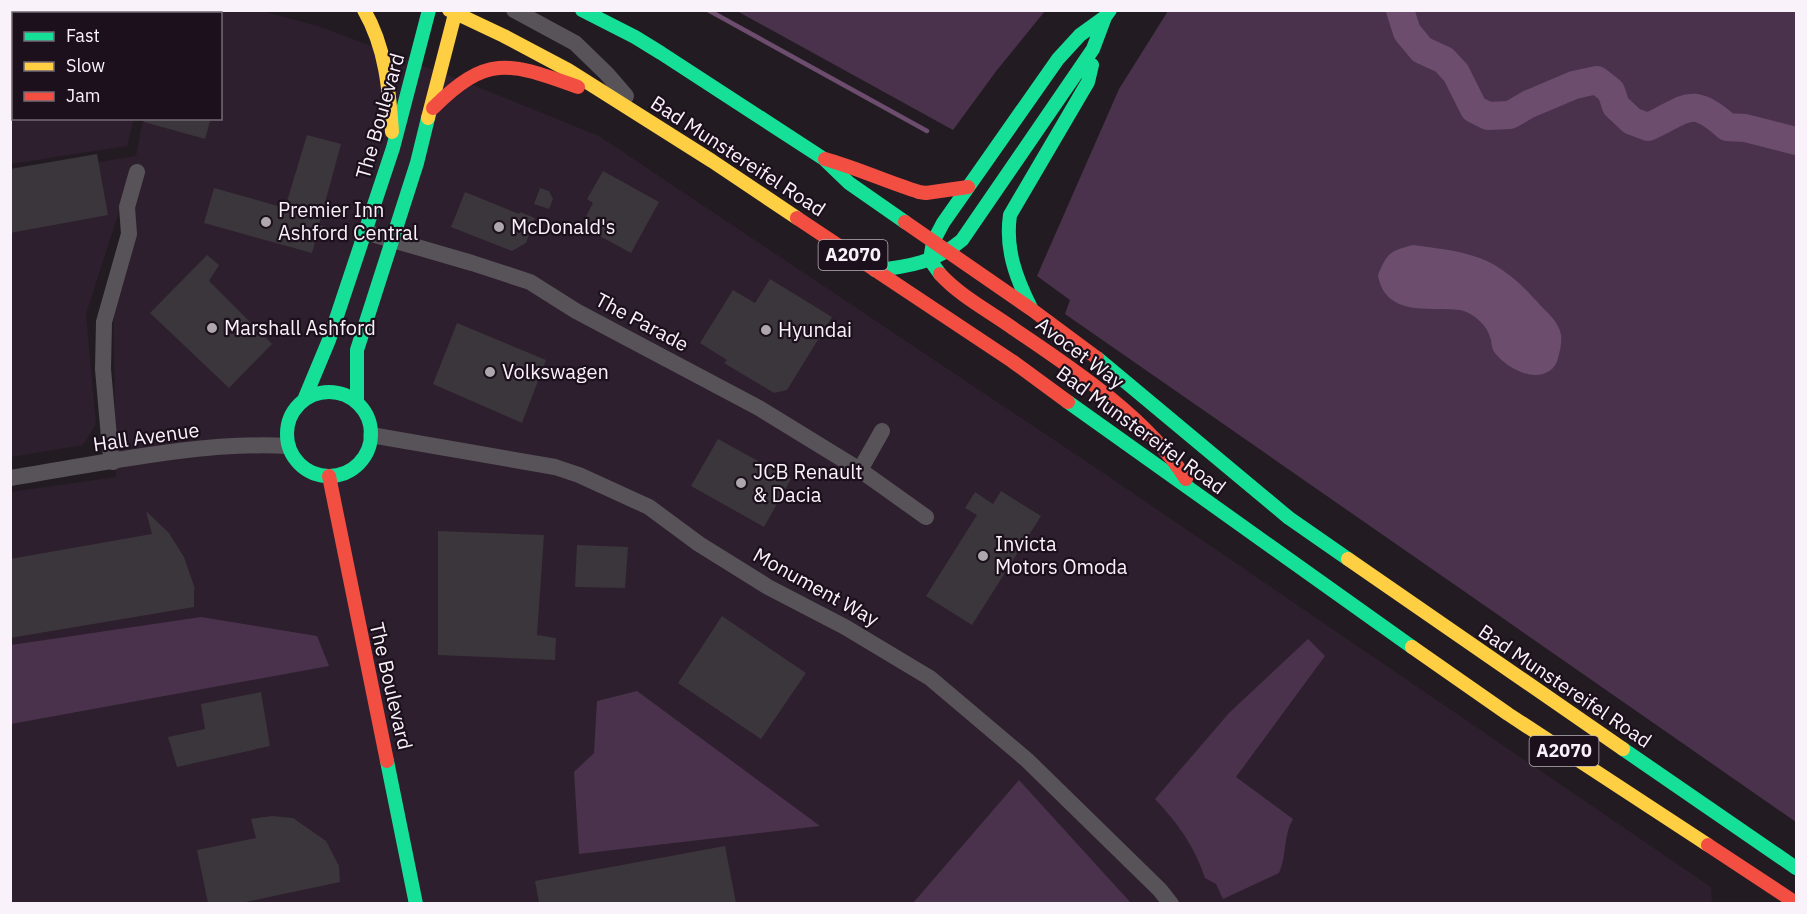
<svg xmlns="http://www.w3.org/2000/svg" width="1807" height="914" viewBox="0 0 1807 914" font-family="'IBM Plex Sans',sans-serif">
<rect width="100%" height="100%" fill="#221c22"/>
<path fill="#2d1f2e" d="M11 10 165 11 164 14H14V118L134 119 127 146 11 164Z
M173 11H262L318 26 458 79 599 136 1105 474 1711 887 1712 903H11L10 492 116 477 113 295 135 162 86 314 96 424 83 445 11 457V176L136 156 143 119 220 118V14L172 13Z"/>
<path fill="#4a324c" d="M737 11H1045L997 70 953 130Z
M1168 11H1796V822L1065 314 1070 300 1037 276 1119 89Z
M201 617 317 636 329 666 11 724V645Z
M1308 639 1325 656 1236 777 1293 819C1283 836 1287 856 1279 873L1223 899 1216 884 1205 878C1195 847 1177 822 1155 799L1229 713Z
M637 691 820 826 579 854 574 772 594 753 597 701Z
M1019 780 1131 903H913Z"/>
<path fill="#6d4d6e" d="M1413 245C1440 249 1469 251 1493 264 1514 277 1525 288 1541 306 1549 314 1556 320 1560 331 1563 340 1560 350 1558 358 1556 369 1546 375 1535 375 1520 375 1500 362 1493 350 1491 345 1492 341 1490 337 1487 325 1472 312 1460 310 1429 307 1385 317 1378 275 1387 253 1390 251 1413 245Z"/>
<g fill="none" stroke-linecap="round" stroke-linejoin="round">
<path stroke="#6d4d6e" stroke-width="4.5" d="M708 10 927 131"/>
<path stroke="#6d4d6e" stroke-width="28" d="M1400 10 1407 32 1422 50 1444 60 1456 73 1474 109 1488 116 1510 115 1529 104 1574 85 1597 80 1611 91 1616 106 1632 121 1648 127C1685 111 1690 93 1727 127L1745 128 1796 141"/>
</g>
<path fill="#3b363b" d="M145 118H211L205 139 144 122Z
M307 135 341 144 319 225 326 227 322 240 316 239 312 253 204 223 214 188 285 208Z
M97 154 108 215 10 233V169Z
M603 171 659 202 631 253 581 226 593 203 587 199Z
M540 188 549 191 553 199 549 209 534 204Z
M465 192 519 214 520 212 535 218 526 243 512 251 451 227Z
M207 255 219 265 209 281 272 344 229 388 150 313Z
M770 279 832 317 787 390 774 393 724 363 727 360 700 343 733 290 755 303Z
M457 323 546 360 522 423 433 384Z
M718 439 791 479 764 527 691 486Z
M1001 491 1041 516 972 625 926 596 977 515 965 508 975 492 993 504Z
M146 511 169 533 184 557 195 589H194V607L10 638V559L152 534Z
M438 531 544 535 537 635 556 638 555 660 438 655Z
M577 545 628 547 625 588 575 587Z
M722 616 806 673 761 739 678 683Z
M261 692 270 746 177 767 168 737 205 729 201 704Z
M272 816 293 818 326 841 339 866 340 882 241 903H208L197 850 256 838 251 819Z
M725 846 736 903H539L535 881Z"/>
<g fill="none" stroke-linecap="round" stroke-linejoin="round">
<path stroke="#585359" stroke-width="16" d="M514 10 575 43 607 74 626 96
M365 232 472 263 530 282 576 311 759 408 860 470 926 517
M371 435 555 467 579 475 649 507 699 544 768 587 845 627 930 678 1027 760 1160 890 1171 904
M113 462 110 449 103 369 104 322 129 234 127 207 137 172
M860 470 882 431
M10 478C100 464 198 441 288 446"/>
<path stroke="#16e098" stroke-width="14" d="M582 10 635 37 661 53 824 159 849 183 905 222
M875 270C908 267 936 262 962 240L1093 49 1105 17
M940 274 930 260 933 242 943 223 1058 59 1080 35 1105 17 1110 10
M1031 308C1016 278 1005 249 1010 215L1088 82 1092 65
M1097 358 1289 518 1348 559
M287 434a42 42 0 1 1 84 0a42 42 0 1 1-84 0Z
M304 400 329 340 393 148 429 10
M357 402V350L417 163 428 118
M1068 402 1412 647
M1623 749 1796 868
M387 761 416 904"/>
<path stroke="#ffcf43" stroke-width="14" d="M364 10C386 48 389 89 392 132
M449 10 504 36 568 70 712 161 797 218
M428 118 456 10
M1348 559 1623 749
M1412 647 1508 714 1708 845"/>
<path stroke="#f24e42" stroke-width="14" d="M433 108C488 53 510 63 578 87
M825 159C857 168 887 182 919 192L926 193 968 187
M797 218 1012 361 1068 402
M905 222 1031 309 1097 358
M940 274C960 296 989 311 1014 329 1072 368 1149 419 1186 479
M329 476 387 761
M1708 845 1796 903"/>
</g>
<g fill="#aea7ae" stroke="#1b101c" stroke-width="2">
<circle cx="266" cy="222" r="6"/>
<circle cx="499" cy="227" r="6"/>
<circle cx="212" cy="328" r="6"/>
<circle cx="766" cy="330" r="6"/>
<circle cx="490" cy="372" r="6"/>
<circle cx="741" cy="483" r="6"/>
<circle cx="983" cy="556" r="6"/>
</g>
<g text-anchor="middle" stroke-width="4.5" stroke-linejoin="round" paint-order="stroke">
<g fill="#1b101c" stroke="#b7aeb7" stroke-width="1.5">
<rect x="818.5" y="240" width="69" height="30" rx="4.5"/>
<rect x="1529.5" y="736" width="69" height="30" rx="4.5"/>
</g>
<g font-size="18" font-weight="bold" fill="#faf2fa">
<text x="853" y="261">A2070</text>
<text x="1564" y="757">A2070</text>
</g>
<g font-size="20" fill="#faf2fa" stroke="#1b101c">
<text transform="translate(380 116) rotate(-74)" y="7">The Boulevard</text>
<text transform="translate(738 156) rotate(33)" y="7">Bad Munstereifel Road</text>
<text transform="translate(642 322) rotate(28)" y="7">The Parade</text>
<text transform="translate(1080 353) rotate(37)" y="7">Avocet Way</text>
<text transform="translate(1141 430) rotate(36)" y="7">Bad Munstereifel Road</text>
<text transform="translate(146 437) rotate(-8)" y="7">Hall Avenue</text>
<text transform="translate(816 587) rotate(29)" y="7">Monument Way</text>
<text transform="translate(391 686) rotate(77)" y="7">The Boulevard</text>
<text transform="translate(1565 686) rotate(34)" y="7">Bad Munstereifel Road</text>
</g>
<g font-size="20" fill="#faf2fa" stroke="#1b101c" text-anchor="start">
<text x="278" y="217">Premier Inn<tspan x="278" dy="23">Ashford Central</tspan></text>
<text x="511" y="234">McDonald's</text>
<text x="224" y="335">Marshall Ashford</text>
<text x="778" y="337">Hyundai</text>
<text x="502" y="379">Volkswagen</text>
<text x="753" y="479">JCB Renault<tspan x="753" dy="23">&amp; Dacia</tspan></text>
<text x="995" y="551">Invicta<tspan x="995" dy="23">Motors Omoda</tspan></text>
</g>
</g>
<rect width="1807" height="914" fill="none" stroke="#faf2fa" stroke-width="24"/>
<rect x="12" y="12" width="210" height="108" fill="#1b101c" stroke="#746a75" stroke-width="1.5"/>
<rect x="24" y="32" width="30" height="9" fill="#16e098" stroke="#746a75" stroke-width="1.5"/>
<text x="66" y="42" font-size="18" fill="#faf2fa">Fast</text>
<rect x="24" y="62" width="30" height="9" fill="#ffcf43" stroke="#746a75" stroke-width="1.5"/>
<text x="66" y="72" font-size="18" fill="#faf2fa">Slow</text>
<rect x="24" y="92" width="30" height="9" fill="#f24e42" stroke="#746a75" stroke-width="1.5"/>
<text x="66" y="102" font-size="18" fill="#faf2fa">Jam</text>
</svg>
